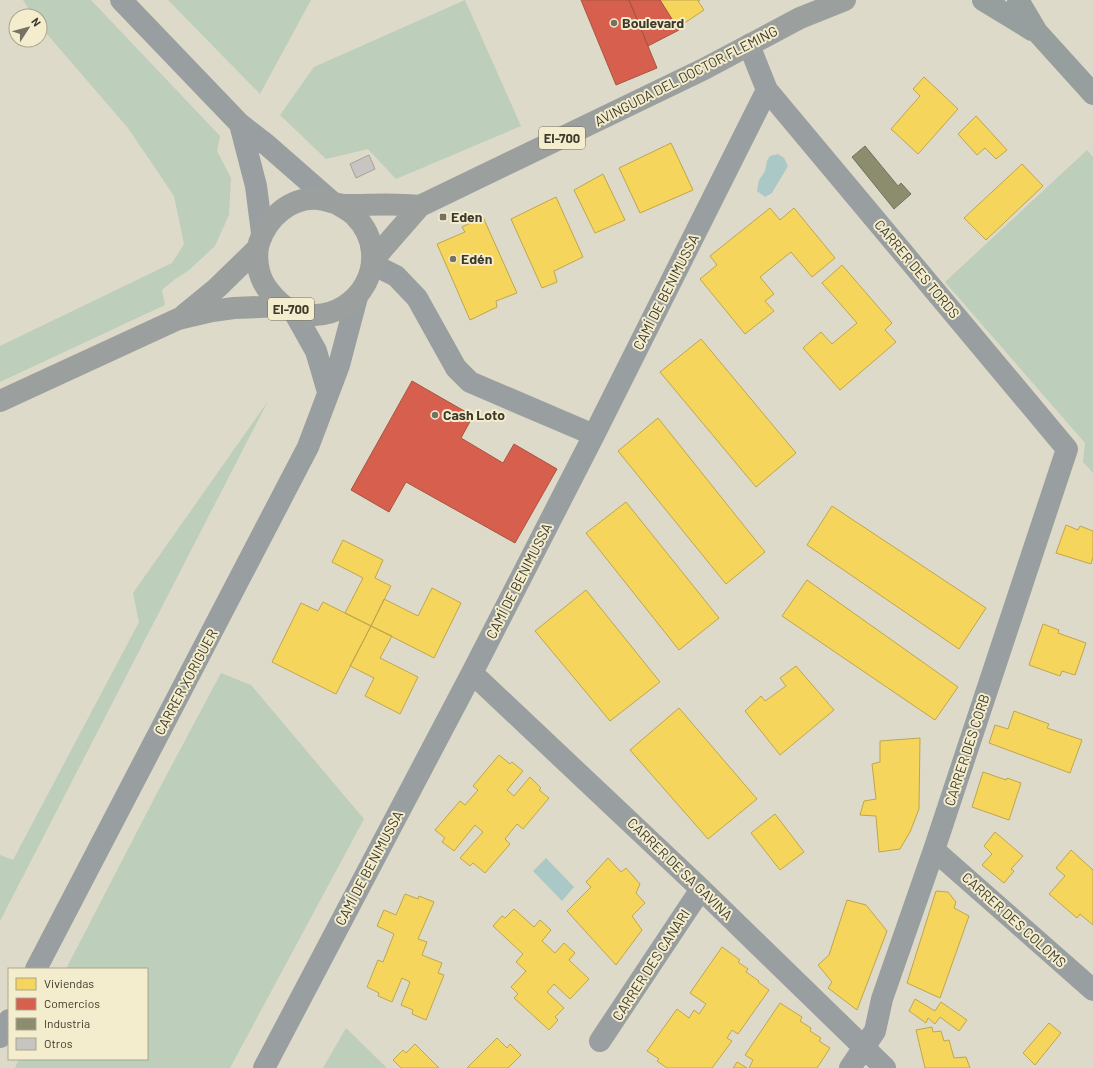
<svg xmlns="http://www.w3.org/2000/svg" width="1093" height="1068" viewBox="0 0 1093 1068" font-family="Barlow,sans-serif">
<rect width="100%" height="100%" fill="#dedac9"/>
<path fill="#bdceba" d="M23 0H91L220 136 217 151 231 178 229 215 215 246 188 271 174 280 162 290 165 305 0 382V346L172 263 184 244 174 196 128 128 40 26V16H33Z
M168 0H311L260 94Z
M465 0 521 126 396 179 368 149 326 159 280 115 314 67Z
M1087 150 1093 157V473L1083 462 1085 443 945 282Z
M268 401 0 921V855L13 860 139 622 133 593Z
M221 673 251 685 364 819 230 1068H15L19 1059H147V969H66L157 793Z
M346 1028 387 1068H323Z"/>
<path fill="#aac8c6" d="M778 154 784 158 788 166 772 193 765 197 757 191 759 180 765 171 767 161 770 156Z
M546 858 574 887 562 901 533 871Z"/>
<path fill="#f6d55c" stroke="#bea64e" d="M660 0H700L698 1 704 10 677 28Z
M924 77 958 109 918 154 891 129 920 96 913 89Z
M976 116 1007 150 996 159 985 148 977 155 958 134Z
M671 143 693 190 640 213 619 168Z
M1022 164 1043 186 986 240 964 218Z
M603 174 625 220 595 233 574 190Z
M556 197 583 257 554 271 557 282 542 288 511 219Z
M770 208 780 220 794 208 835 258 812 277 791 252 760 277 774 294 765 301 774 311 745 334 700 279 717 265 710 256Z
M483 217 517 293 496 301 497 307 470 320 437 244 465 232 462 227Z
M842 265 892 323 885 330 896 342 840 390 803 348 821 332 832 344 857 323 822 283Z
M701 339 796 453 756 487 660 372Z
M658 418 765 552 726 584 618 451Z
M626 502 719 618 679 650 586 533Z
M832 506 986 608 959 649 807 545Z
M1066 525 1078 530 1080 526 1093 531V557L1091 564 1056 553Z
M343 540 383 560 375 578 391 586 371 626 345 613 363 578 332 562Z
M807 580 958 687 935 720 782 616Z
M432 588 461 603 434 658 371 626 384 599 418 616Z
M586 590 660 682 610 721 535 631Z
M323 602 371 626 336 694 272 662 301 603 318 611Z
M1043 624 1059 630 1058 633 1086 643 1075 675 1062 671 1060 676 1029 665Z
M371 626 392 636 380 658 418 677 400 714 365 696 374 678 350 666Z
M796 666 834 710 780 755 745 711 761 696 765 701 786 686 780 678Z
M679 708 757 799 708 839 630 750Z
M1014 711 1049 724 1047 728 1082 740 1070 773 989 743 995 725 1008 729Z
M920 738 919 809 910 832 900 849 879 852 876 816 860 815 864 801 876 799 872 764 880 762V741Z
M499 755 510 764 512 762 523 771 507 790 514 796 530 777 541 788 539 790 549 798 523 829 517 824 505 839 510 844 485 873 473 863 470 866 460 858 483 832 475 825 454 851 442 842 445 838 435 830 460 801 465 805 478 790 473 786Z
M983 772 1006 780 1007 778 1021 783 1009 820 972 807Z
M775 814 804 852 780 870 751 833Z
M995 832 1023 856 1011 869 1014 871 1004 883 982 865 992 854 984 846Z
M1071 850 1093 870V925L1080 914 1077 918 1049 894 1065 876 1056 868Z
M608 858 621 872 626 868 640 884 636 893 645 903 632 916 642 930 616 965 567 911 591 887 586 882Z
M936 891 948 892 956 902 954 908 969 916 940 998 907 983Z
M405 894 418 899 419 896 434 902 418 939 427 942 422 955 442 963 438 973 444 975 426 1020 412 1014 413 1010 401 1005 410 982 402 978 392 1002 378 996 379 993 367 987 378 960 383 962 394 934 377 926 384 910 396 915Z
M847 900 866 905 887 931 857 1010 828 988 832 982 818 965 829 955Z
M514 909 534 927 540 920 551 930 542 941 555 953 564 943 575 953 569 960 589 979 570 999 554 984 547 992 564 1008 555 1017 558 1020 549 1030 514 998 518 994 511 987 526 971 516 962 523 954 493 926 502 916 505 918Z
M722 947 740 960 738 962 748 969 746 972 759 981 758 982 769 990 738 1034 732 1030 727 1038 732 1041 712 1068H667L657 1061 659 1059 647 1051 677 1009 689 1018 694 1010 699 1014 706 1004 690 993Z
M915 999 935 1011 941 1002 967 1020 959 1031 940 1017 935 1024 928 1018 926 1023 909 1011Z
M780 1003 802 1017 800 1021 811 1028 810 1031 821 1038 819 1041 830 1048 817 1068H749L753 1060 745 1055Z
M1049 1023 1061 1033 1035 1065 1023 1053Z
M932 1027 933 1032 941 1031 944 1041 949 1040 954 1058 966 1057 970 1068H925L916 1030Z
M497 1038 507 1048 510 1044 521 1055 508 1068H467Z
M415 1044 439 1068H401L393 1060 403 1050 406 1053Z
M737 1062 747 1068H733Z"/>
<path fill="#d6604d" stroke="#a85443" d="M581 0H629L657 68 616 85Z
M629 0H660L679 30 648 46Z
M412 381 473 416 461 438 503 463 514 444 557 469 515 543 406 482 389 512 351 490Z"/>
<path fill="#8c8c6e" stroke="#74735a" d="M865 146 898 186 901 183 911 194 894 209 852 157Z"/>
<path fill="#c8c4c2" stroke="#a4a19e" d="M369 155 375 169 356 178 350 164Z"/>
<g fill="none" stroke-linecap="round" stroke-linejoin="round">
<path stroke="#999fa0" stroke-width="22" d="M749 45 767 90 1067 449 934 850 882 999 875 1031 850 1068
M372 264 396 276 417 298 456 368 470 382 594 435
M472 673 701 889 885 1068
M934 850 1093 990
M600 1041 701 889
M264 1068 472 673 594 435 767 90"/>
<path stroke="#999fa0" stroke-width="22" d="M121 0 240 124 267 145 332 202
M240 124 256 186 262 233
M293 310 316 351 328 392
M36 969 308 447 339 365 357 297
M0 1037 9 1020"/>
<path stroke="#979e9e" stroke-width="22" d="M983 0 1032 30
M1018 0 1037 32 1093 94"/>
<path stroke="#9ba09e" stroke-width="22" d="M339 205C344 208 350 211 354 215 364 225 371 238 372 252 376 298 324 332 284 306 277 301 271 294 266 287 258 275 255 257 259 243 267 218 290 197 318 199 328 200 337 205 347 205 371 205 396 203 420 206
M373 260 420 206 704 69 800 18 845 0
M184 315 217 288 257 249
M0 401 178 319 212 311 234 308 284 306"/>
</g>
<g fill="#757163" stroke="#f4edcd" stroke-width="1.5">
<circle cx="614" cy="23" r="4"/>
<rect x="439" y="213" width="8" height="8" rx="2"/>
<circle cx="453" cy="259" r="4"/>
<circle cx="435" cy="415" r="4"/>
</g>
<g text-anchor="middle" stroke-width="4" stroke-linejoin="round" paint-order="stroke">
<g fill="#f4edcd" stroke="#736f5c" stroke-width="1">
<rect x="539" y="127" width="46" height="22" rx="3"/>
<rect x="268" y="298" width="46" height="22" rx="3"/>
</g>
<g font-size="13" font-weight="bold" fill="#3c392c">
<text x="562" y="143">EI-700</text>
<text x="291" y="314">EI-700</text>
</g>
<g font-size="14" font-weight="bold" fill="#3c392c" stroke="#f4edcd" text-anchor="start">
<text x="622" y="28">Boulevard</text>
<text x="451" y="222">Eden</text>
<text x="461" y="264">Edén</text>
<text x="443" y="420">Cash Loto</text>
</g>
<g font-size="14" fill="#3c392c" stroke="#f4edcd">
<text transform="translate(686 76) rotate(-27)" y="5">AVINGUDA DEL DOCTOR FLEMING</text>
<text transform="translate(917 269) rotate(50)" y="5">CARRER DES TORDS</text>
<text transform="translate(666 292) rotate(-63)" y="5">CAMÍ DE BENIMUSSA</text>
<text transform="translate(519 581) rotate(-63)" y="5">CAMÍ DE BENIMUSSA</text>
<text transform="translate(186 682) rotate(-62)" y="5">CARRER XORIGUER</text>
<text transform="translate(967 750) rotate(-72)" y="5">CARRER DES CORB</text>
<text transform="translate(369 868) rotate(-62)" y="5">CAMÍ DE BENIMUSSA</text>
<text transform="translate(680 869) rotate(44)" y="5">CARRER DE SA GAVINA</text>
<text transform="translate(1014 920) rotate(42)" y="5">CARRER DES COLOMS</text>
<text transform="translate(651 965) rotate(-57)" y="5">CARRER DES CANARI</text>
</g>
</g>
<rect x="8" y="968" width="140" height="92" fill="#f4edcd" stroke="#aaa58d"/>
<rect x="16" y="978" width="20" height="12" fill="#f6d55c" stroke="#aaa58d"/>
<text x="44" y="988" font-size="12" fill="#3c392c">Viviendas</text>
<rect x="16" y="998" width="20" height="12" fill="#d6604d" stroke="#aaa58d"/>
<text x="44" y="1008" font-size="12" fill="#3c392c">Comercios</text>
<rect x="16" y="1018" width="20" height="12" fill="#8c8c6e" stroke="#aaa58d"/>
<text x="44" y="1028" font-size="12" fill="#3c392c">Industria</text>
<rect x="16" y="1038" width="20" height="12" fill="#c8c4c2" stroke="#aaa58d"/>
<text x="44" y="1048" font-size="12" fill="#3c392c">Otros</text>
<g transform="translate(28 28) rotate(54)"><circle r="19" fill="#f4edcd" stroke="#aaa58d"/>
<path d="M0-3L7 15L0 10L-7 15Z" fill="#757163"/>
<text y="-6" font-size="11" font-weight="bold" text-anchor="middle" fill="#3c392c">N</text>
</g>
</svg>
